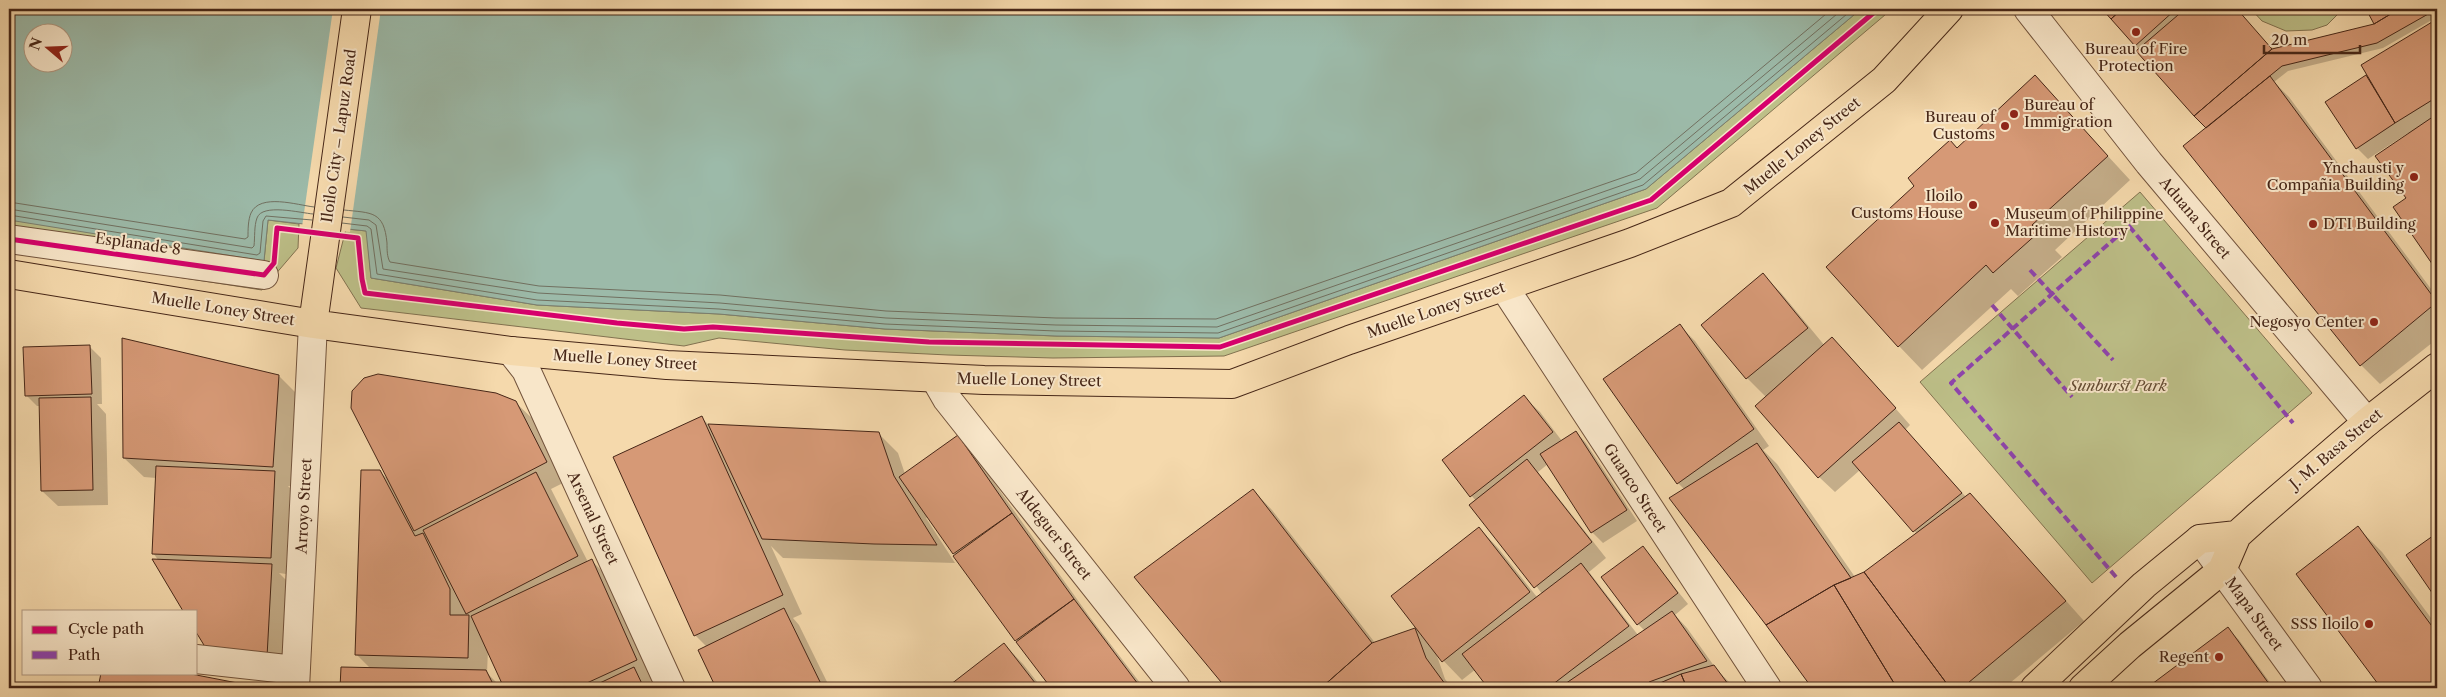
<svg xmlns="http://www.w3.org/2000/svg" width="2446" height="697" viewBox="0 0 2446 697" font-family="'Libre Caslon Text',serif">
<rect width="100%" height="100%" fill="#f5d9ac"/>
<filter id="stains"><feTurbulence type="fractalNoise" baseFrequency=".004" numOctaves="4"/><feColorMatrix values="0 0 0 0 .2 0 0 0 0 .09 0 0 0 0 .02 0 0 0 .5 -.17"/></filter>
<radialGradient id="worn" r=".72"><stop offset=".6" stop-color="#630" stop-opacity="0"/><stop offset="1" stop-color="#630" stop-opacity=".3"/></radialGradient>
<path fill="#bdbf88" stroke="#827250" d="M1861 9H1892L1657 208 1224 356 1053 358 948 355 845 350 719 338 684 346 361 308 336 268 346 229 367 231 371 278 537 305 719 314 885 329 1056 336 1219 338 1646 189Z
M2251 9H2342V10L2327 25 2312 30 2286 31 2262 21Z
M2140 192 2312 393 2092 583 1920 382Z
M9 212 264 261 268 220 299 224 298 248 262 290 9 251Z"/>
<path fill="#9cbaa9" stroke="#7a7f6f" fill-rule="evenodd" d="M9 9H1861L1646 189 1219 338 1056 336 885 329 719 314 537 305 371 278 366 231 268 220 264 261 9 220ZM32 32H62V62H32Z"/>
<path fill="#f5d9ac" d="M333 9H381L350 232 302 227Z"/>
<path fill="#0003" d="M2103 9H2235L2275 55 2376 24 2367 9H2437V17L2383 48 2288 71 2274 82 2289 97 2437 297V339L2380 384 2361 365 2208 128Z
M2437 20V269L2395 208 2408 198V133L2368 159 2357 148 2327 102 2368 75 2362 66Z
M2035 77 2130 180 2055 250 2062 257 2018 296 2011 289 1922 370 1899 346 1957 149Z
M1763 275 1782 294 1825 346 1832 339 1848 354 1910 425 1905 430 1966 497 1969 495 1989 514 2084 621 2004 688H1814L1767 624 1685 490 1678 483 1680 326 1695 341 1769 446 1763 450 1777 464 1855 577 1864 574 1917 534 1860 470 1835 492 1819 477 1767 398 1747 378 1703 325Z
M90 347 101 358 102 404H97L106 414 108 505 58 506 42 491 40 406H37L26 395Z
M279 376 298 395 292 486H288L290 488 286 574 279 573 287 581 282 672 196 611 153 553 156 478 144 477 124 458Z
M1524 397 1540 412 1562 441 1576 432 1586 443 1637 521 1603 543 1592 532 1548 464 1538 472 1606 558 1589 572 1638 635 1645 631 1638 624 1642 547 1688 604 1675 615 1687 628 1717 670 1735 688H1490L1476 669 1462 680 1436 653 1445 679 1452 688H1228L1136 578 1253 490 1272 510 1376 644 1417 628 1479 528 1498 548 1537 597 1542 594 1476 501 1443 461Z
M515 402 535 421 565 482 551 489 588 562 592 561 611 580 656 679 648 683 654 688H505L488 650 487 673 502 688H342V668L371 669 357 655 380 472 390 481Z
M701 417 710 426 878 433 898 453 905 474 958 437 973 453 1089 616 1144 688H1052L928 517 926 518 955 563 783 558 771 546 802 614 793 618 799 625 830 688H718L700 651 707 647 695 635Z
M2358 528 2382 552 2437 626V688H2382L2298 575Z
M2437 534V598L2407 555Z
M2228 629 2239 640 2274 688H2148Z
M1004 644 1023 664 1042 688H948Z
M102 673 253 687 254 688H100Z"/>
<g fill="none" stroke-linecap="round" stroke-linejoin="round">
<path stroke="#717060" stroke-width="1" d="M9 202 245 239 248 237C248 230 248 220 251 213 260 193 297 205 314 207
M9 209 252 248 254 246C255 237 254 226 257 218 262 203 301 213 313 214
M344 210C372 213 384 211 387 243 387 250 387 257 390 262L539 286 720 295 886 311 1056 318 1216 319 1636 173 1832 9
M9 215 257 255 260 253 263 221 266 216 312 220
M343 217 369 220 376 225 383 269 538 293 720 303 886 318 1056 325 1217 327 1640 179 1843 9
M342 223 367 226 371 229 377 274 537 300 719 309 885 324 1056 331 1218 333 1643 185 1853 9"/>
</g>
<path fill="#d69976" stroke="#462617" d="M2102 9H2122L2111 19Z
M2122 9H2174L2175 10 2135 46 2111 19Z
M2185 9H2237L2272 49 2194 116 2136 51Z
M2366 9H2399L2374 24Z
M2399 9H2437L2377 43 2282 66 2206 128 2194 116 2272 49 2374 24Z
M2437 19V97L2395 123 2361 65Z
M2035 75 2108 156 2032 225 2039 232 1993 273 1986 265 1898 347 1826 267 1914 186 1908 178 1930 158 1950 140 1957 148Z
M2366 75 2395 123 2356 149 2325 102Z
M2270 76 2437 302 2360 366 2183 146Z
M2437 114V271L2393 207 2406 198 2375 156Z
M1763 273 1808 328 1746 379 1701 325Z
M1680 324 1754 429 1677 484 1603 379Z
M1832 337 1896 408 1818 478 1755 406Z
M122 338 279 375 273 467 123 458Z
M90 345 92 394 25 396 23 347Z
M378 374 496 393 516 401 547 462 414 531 351 408 352 391 364 378Z
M1524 395 1553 432 1470 497 1442 460Z
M91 397 93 490 41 491 39 398Z
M702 416 783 595 694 636 613 457Z
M1899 422 1962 493 1913 532 1852 462Z
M708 424 879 432 894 476 937 545 874 544 762 539Z
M1576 431 1627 510 1591 533 1540 454Z
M958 435 1012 513 953 554 899 477Z
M1757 443 1851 578 1834 585 1766 625 1669 498Z
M1527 459 1592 542 1534 588 1469 505Z
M156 466 275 471 271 558 152 554Z
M361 470H380L415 536 423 533 450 589V615H469L468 658 355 655Z
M536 472 578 556 466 614 423 530Z
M1253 489 1372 643 1321 688H1226L1134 577Z
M1970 493 2066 601 1962 688H1950L1864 572Z
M1012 513 1074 599 1015 641 953 556Z
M2358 526 2437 633V688H2381L2296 574Z
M1479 527 1530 592 1442 662 1391 596Z
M2437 533V600L2406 555Z
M1643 546 1678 593 1637 625 1601 577Z
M152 559 272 564 267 657 210 655 196 632V611H183Z
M592 559 637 660 576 688H504L471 616Z
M1581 563 1629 626 1548 688H1488L1462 654Z
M1864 572 1950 688H1897L1834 585Z
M1834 585 1897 688H1812L1766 625Z
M1074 599 1141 688H1051L1016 642Z
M784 608 823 688H716L698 650Z
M1672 611 1707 661 1649 682 1650 688H1559Z
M2228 627 2272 688H2150L2148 687Z
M1415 628 1426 658 1448 688H1321L1372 643Z
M1004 643 1039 688H946Z
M1714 665 1731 688H1687L1681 674Z
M341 667 486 670 495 688H340Z
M634 667 644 688H589Z
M101 673H186L253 686V688H98Z
M1681 674 1687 688H1653V686Z"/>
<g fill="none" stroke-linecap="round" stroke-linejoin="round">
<g stroke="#72533c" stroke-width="30">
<path id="minor" d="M2028 9 2149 163 2367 422
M9 239 264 275
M1504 287 1767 688
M511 351 526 370 671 688
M935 378 947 399 1176 688
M2200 539 2308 688
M196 659 295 670
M295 688 313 324"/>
</g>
<g stroke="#462617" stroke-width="30">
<path id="major" d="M9 274 313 324 511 351 667 365 984 380 1232 384 1349 340 1630 243 1731 203 1884 80 1949 9
M313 324 357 9
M2035 688 2144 585 2200 539 2237 535
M2083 688 2130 645 2222 570 2237 535 2257 517 2367 422 2437 367"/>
</g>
<use href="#minor" stroke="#f8e6c9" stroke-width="28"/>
<use href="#major" stroke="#f5d9ac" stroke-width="28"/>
<path stroke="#8e44ad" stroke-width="4" stroke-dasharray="8 4" stroke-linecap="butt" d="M2030 270 2113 360
M1992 305 2072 397
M2116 577 1951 383 2129 226 2293 423"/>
<g stroke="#f8e6c9" stroke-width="8">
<path id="cycleway" d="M9 239 264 275 274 263 277 228 358 238 362 279 365 293 617 323 684 329 713 327 929 342 1220 347 1651 200 1878 9"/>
</g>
<use href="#cycleway" stroke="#d6006c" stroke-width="5"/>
</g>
<g fill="#8f2418" stroke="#f8e6c9" stroke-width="2">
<circle cx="2136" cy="32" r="5"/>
<circle cx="2014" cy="114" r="5"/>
<circle cx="2005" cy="126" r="5"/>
<circle cx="2414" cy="177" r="5"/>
<circle cx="1973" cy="205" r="5"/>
<circle cx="1995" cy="223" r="5"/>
<circle cx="2313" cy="224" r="5"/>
<circle cx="2374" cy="322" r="5"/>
<circle cx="2369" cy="624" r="5"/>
<circle cx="2219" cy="657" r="5"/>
</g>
<g text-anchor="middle" stroke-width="4" stroke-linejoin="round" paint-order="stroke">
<g font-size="15" fill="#462617" stroke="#f8e6c9" text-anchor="end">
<text x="2136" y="54" text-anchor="middle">Bureau of Fire<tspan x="2136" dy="17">Protection</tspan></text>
<text x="2024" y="110" text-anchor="start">Bureau of<tspan x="2024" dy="17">Immigration</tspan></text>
<text x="1995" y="122">Bureau of<tspan x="1995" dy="17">Customs</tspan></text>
<text x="2404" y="173">Ynchausti y<tspan x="2404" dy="17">Compañia Building</tspan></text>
<text x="1963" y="201">Iloilo<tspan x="1963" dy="17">Customs House</tspan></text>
<text x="2005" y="219" text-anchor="start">Museum of Philippine<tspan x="2005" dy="17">Maritime History</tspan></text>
<text x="2323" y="229" text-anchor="start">DTI Building</text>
<text x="2364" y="327">Negosyo Center</text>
<text x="2359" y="629">SSS Iloilo</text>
<text x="2209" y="662">Regent</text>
</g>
<g font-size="15" fill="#462617" stroke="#f8e6c9">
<text transform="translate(339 136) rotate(-82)" y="5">Iloilo City – Lapuz Road</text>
<text transform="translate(1802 146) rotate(-39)" y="5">Muelle Loney Street</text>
<text transform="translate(2195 218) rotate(50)" y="5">Aduana Street</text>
<text transform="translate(138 244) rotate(8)" y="5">Esplanade 8</text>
<text transform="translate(223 309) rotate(9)" y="5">Muelle Loney Street</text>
<text transform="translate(1436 310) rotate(-19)" y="5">Muelle Loney Street</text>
<text transform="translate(625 360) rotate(4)" y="5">Muelle Loney Street</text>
<text transform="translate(1029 380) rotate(1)" y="5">Muelle Loney Street</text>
<text transform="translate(2336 449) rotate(-40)" y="5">J. M. Basa Street</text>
<text transform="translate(1635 488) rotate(57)" y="5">Guanco Street</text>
<text transform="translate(304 506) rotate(-87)" y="5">Arroyo Street</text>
<text transform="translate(593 518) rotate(65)" y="5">Arsenal Street</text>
<text transform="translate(1054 534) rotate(52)" y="5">Aldeguer Street</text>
<text transform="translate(2254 614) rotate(54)" y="5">Mapa Street</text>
</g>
<g font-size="15" font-style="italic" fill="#644c33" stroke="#f8e6c9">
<text x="2118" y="391">Sunburst Park</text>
</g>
</g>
<rect width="2446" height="697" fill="none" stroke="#f5d9ac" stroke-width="30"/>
<rect x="10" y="10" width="2426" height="677" fill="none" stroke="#462617" stroke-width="2.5"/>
<rect x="15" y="15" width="2416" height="667" fill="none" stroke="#462617"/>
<rect x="22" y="610" width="175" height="65" fill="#f8e6c9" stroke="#b19982"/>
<rect x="32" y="626" width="25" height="8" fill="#d6006c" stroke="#b19982"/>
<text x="68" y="634" font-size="15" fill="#462617">Cycle path</text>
<rect x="32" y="651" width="25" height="8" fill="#8e44ad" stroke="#b19982"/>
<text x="68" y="660" font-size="15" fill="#462617">Path</text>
<g transform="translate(48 48) rotate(289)"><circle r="24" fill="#f8e6c9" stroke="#b19982"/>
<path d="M0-4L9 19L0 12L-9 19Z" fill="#8f2418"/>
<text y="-8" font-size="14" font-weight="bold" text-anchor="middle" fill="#462617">N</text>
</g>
<path d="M2264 45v8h96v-8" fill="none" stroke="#462617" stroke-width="2.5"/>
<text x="2271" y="45" font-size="15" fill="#462617" stroke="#f8e6c9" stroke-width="4" paint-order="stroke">20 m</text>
<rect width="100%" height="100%" filter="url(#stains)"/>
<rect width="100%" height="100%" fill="url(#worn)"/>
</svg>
